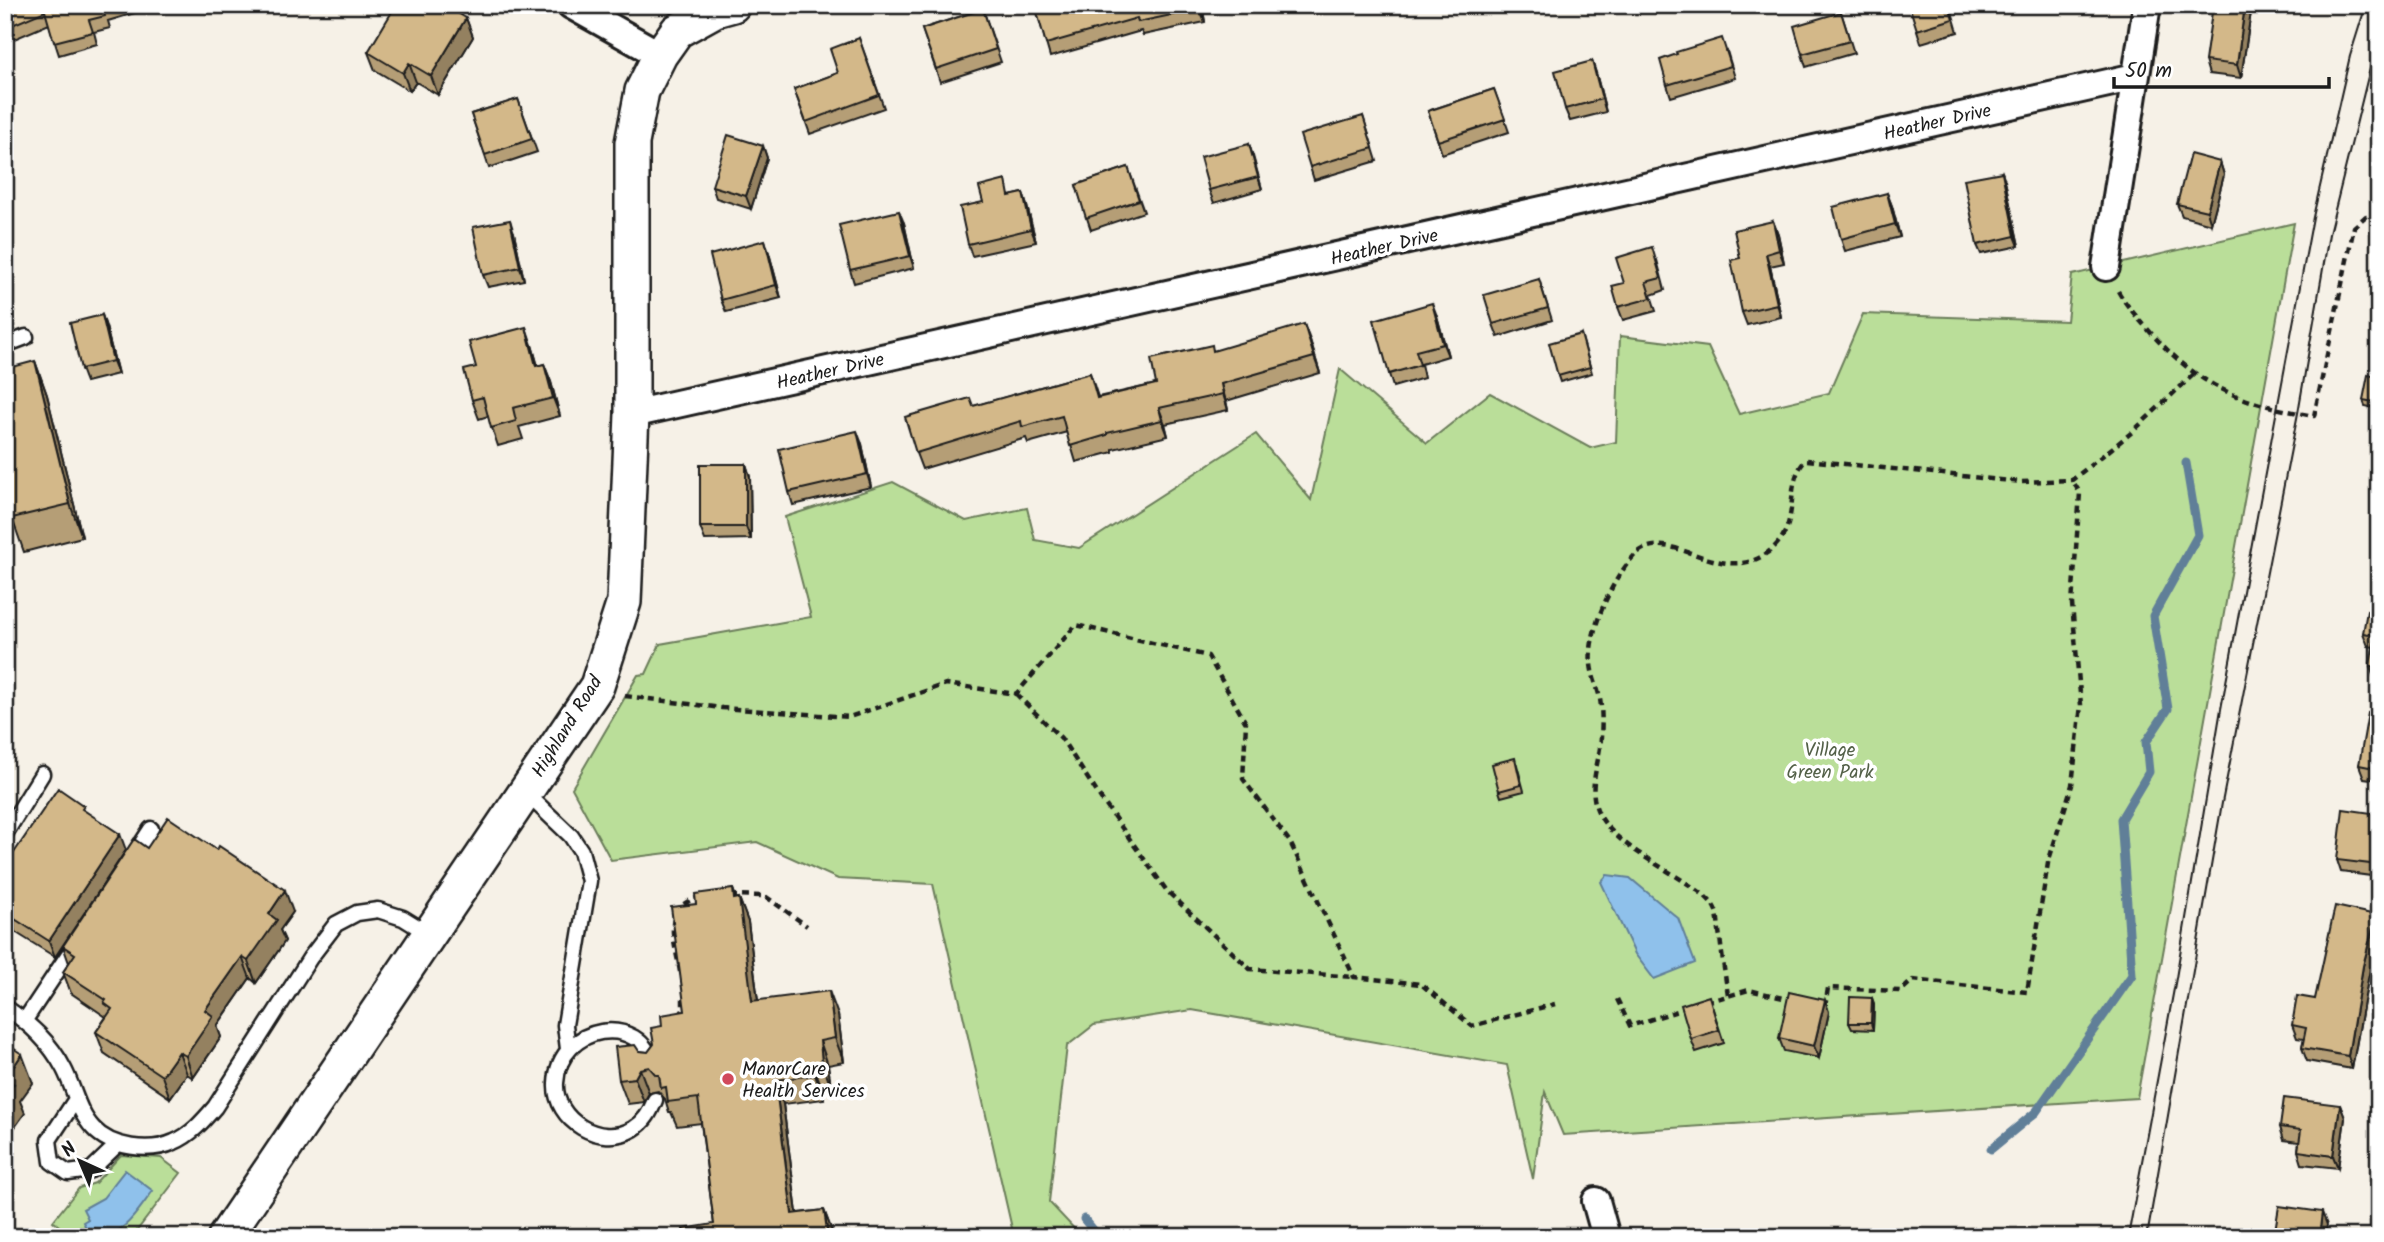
<svg xmlns="http://www.w3.org/2000/svg" width="2384" height="1242" viewBox="0 0 2384 1242" font-family="Kalam,sans-serif">
<rect width="100%" height="100%" fill="#f6f1e7"/>
<filter id="ink" filterUnits="userSpaceOnUse"><feTurbulence type="fractalNoise" baseFrequency=".0143" numOctaves="2"/><feDisplacementMap in="SourceGraphic" scale="14" xChannelSelector="R" yChannelSelector="G"/><feConvolveMatrix kernelMatrix="1 2 1 2 8 2 1 2 1" color-interpolation-filters="sRGB"/></filter>
<g filter="url(#ink)">
<path fill="#bade99" stroke="#6b7d5a" stroke-width="2" d="M2294 223 2137 1098 1563 1135 1545 1092 1533 1179 1507 1065 1192 1010 1094 1025 1067 1046 1049 1202 1082 1237H1014L933 884 838 879 757 842 611 860 572 788 638 675 646 674 660 644 811 617 785 517 893 482 966 521 1027 508 1035 540 1079 548 1256 434 1311 500 1340 369 1427 443 1490 393 1590 448 1616 442 1620 336 1708 347 1739 414 1829 393 1863 314 2067 321 2072 275Z
M121 1155 161 1158 181 1173 132 1237H72L53 1221 79 1188 95 1183Z"/>
<path fill="#8fc1eb" stroke="#617f98" stroke-width="2" d="M1607 875 1630 878 1678 918 1695 963 1654 979 1635 954 1601 882Z
M125 1170 153 1191C138 1210 124 1237 97 1237L94 1231 89 1233 83 1222 88 1219 83 1209 103 1198Z"/>
<g fill="none" stroke-linecap="round" stroke-linejoin="round">
<path stroke="#617f98" stroke-width="9" d="M1991 1149 2036 1112 2132 975 2121 819 2149 772 2146 742 2168 709 2153 616 2198 535 2186 463
M1084 1219 1099 1237"/>
<g stroke="#1c1c1c" stroke-width="19">
<path id="service" d="M5 345 26 337
M525 792 571 836 581 851 589 881 565 1025 568 1049
M5 834 42 774
M132 858 151 829
M5 1007C30 1024 50 1042 64 1069 74 1088 78 1112 93 1128 111 1148 150 1153 174 1142 191 1135 203 1121 215 1107L310 958 336 924 357 913 378 910 403 918 429 934
M25 1020 76 943
M653 1067C642 1011 559 1024 556 1083 554 1121 601 1148 633 1129 645 1122 650 1112 655 1100
M76 1099 49 1140 52 1162 68 1173 91 1170 118 1144"/>
</g>
<g stroke="#1c1c1c" stroke-width="32">
<path id="minor" d="M571 5 660 55
M2106 267 2147 5
M632 414 2135 77
M1596 1201 1606 1237"/>
</g>
<g stroke="#1c1c1c" stroke-width="38">
<path id="tertiary" d="M225 1237 597 686 624 602 632 414V143L642 91 660 55 677 31 715 10 733 5"/>
</g>
<path stroke="#1c1c1c" stroke-width="4.5" stroke-dasharray="7 5" stroke-linecap="butt" d="M2118 291C2127 307 2139 319 2151 333 2202 389 2242 403 2314 416L2354 227 2366 216 2379 210
M1016 694 1061 738 1104 803 1167 891 1250 969 1354 977
M625 696 722 708 849 717 946 684 1016 694 1076 625 1208 656 1246 723 1243 779 1290 842 1354 977 1421 984 1472 1026 1555 1004
M730 895 765 896 807 926
M680 972C675 941 659 906 701 897
M1728 995C1725 975 1722 956 1720 937 1718 929 1719 918 1716 911 1711 898 1697 890 1685 882 1658 864 1614 843 1599 814 1586 788 1600 764 1601 737 1602 725 1602 711 1600 699 1598 688 1592 676 1591 664 1587 633 1612 580 1633 557 1666 520 1719 588 1767 553 1805 526 1781 485 1806 460L2021 482 2072 480 2131 433 2194 374
M1617 999 1630 1026 1687 1008
M1706 1002 1749 990 1792 1000
M1825 1007 1828 988 1901 991 1913 980 2027 992 2048 863 2072 785 2081 705 2072 604 2080 493 2072 480
M679 1016 683 1010V998"/>
<use href="#service" stroke="#fff" stroke-width="14"/>
<use href="#minor" stroke="#fff" stroke-width="26"/>
<use href="#tertiary" stroke="#fff" stroke-width="33"/>
<path stroke="#1c1c1c" stroke-width="2" d="M2128 1237 2176 978 2221 709 2313 217 2350 56 2366 5
M2147 1237 2222 803 2298 413 2329 234 2379 32"/>
</g>
<path fill="#b59e76" stroke="#1c1c1c" stroke-width="2" d="M5 5H161L108 21 110 28 94 32 97 44 59 55 49 24 5 43Z
M223 5H242L225 11Z
M1035 5H1202L1205 22 1143 35 1141 31 1050 57Z
M1258 5H1270L1259 8Z
M1950 5 1958 32 1921 43 1917 30Z
M983 9 1001 62 940 82 922 29Z
M1841 12 1854 53 1806 67 1802 54Z
M2251 12 2241 78 2209 74 2205 61Z
M466 18 473 37 438 95 416 82 410 91 375 70 368 52Z
M859 38 884 108 810 134 794 89 838 73Z
M1727 51 1735 78 1671 97 1667 85Z
M1592 61 1596 73 1606 112 1570 121 1565 109Z
M1494 89 1509 132 1442 154 1428 111Z
M518 99 537 152 489 168 471 114Z
M1363 116 1377 161 1314 180 1310 167Z
M1249 144 1262 189 1214 203 1209 190Z
M763 146 767 158 751 209 716 198 712 186Z
M2220 162 2224 175 2211 224 2182 216 2177 204Z
M1128 167 1144 212 1091 230 1076 185Z
M2002 172 2005 181 2019 246 1981 254 1977 245Z
M1023 193 1027 206 1036 242 972 256 968 244 1011 196Z
M1887 193 1892 206 1900 237 1845 251 1841 239Z
M1773 221 1778 234 1784 263 1770 266 1781 317 1747 325 1742 312 1740 258Z
M904 223 914 268 854 283 850 270Z
M514 233 524 280 488 287 483 275Z
M769 253 781 298 726 312 721 300Z
M1657 260 1665 290 1651 295 1656 311 1623 320 1618 307 1624 283Z
M1539 279 1552 320 1498 337 1493 324Z
M102 315 106 327 118 374 86 382 81 369Z
M1437 316 1448 356 1421 364 1424 378 1393 387 1389 374Z
M1581 334 1592 373 1560 382 1558 376Z
M1310 340 1320 373 1226 401 1228 410 1165 424 1168 436 1113 449V452L1076 462 1067 432 1028 443 1026 438 922 469 916 453 974 406 1090 373 1098 397 1156 384 1214 351Z
M532 345 538 366 544 364 551 382 560 416 519 427 523 439 498 446 488 416 479 419 472 400 476 367Z
M35 361 47 395 82 537 24 552 12 518Z
M2379 377V409L2365 406 2363 400Z
M862 444 871 487 793 505 789 492Z
M746 464 750 477 751 539 705 540 700 527Z
M2379 613V679L2374 678 2370 666 2373 647 2368 646 2363 633Z
M2379 715V780L2364 778 2359 765Z
M1517 765 1524 791 1501 797 1499 791Z
M86 812 126 850 55 957 15 932 5 947V866Z
M2379 814V877L2341 872 2337 860Z
M147 848 293 912 280 930 285 941 256 983 250 978 217 1026 221 1037 193 1078 187 1074 170 1098 104 1053 96 1032 106 1017 71 993 63 972 69 963 63 946Z
M733 889 736 898H739L748 922 758 1001 838 1015 844 1062 828 1065 831 1087 822 1088 824 1099 783 1104 797 1213 824 1210 833 1234 714 1224 701 1123 677 1126 671 1112H669L665 1099 658 1091 649 1093 644 1102 628 1104 619 1080 639 1051 648 1052 654 1044 662 1026 685 1011 696 904Z
M2376 915 2379 923V934L2368 979 2352 1069 2307 1061 2302 1048 2304 1039 2297 1038 2292 1025 2315 999Z
M1872 998 1874 1004 1873 1030 1852 1029 1849 1023Z
M1825 1000 1829 1012 1819 1058 1784 1051 1779 1038Z
M1713 1009 1724 1043 1696 1052 1691 1039Z
M2340 1105 2345 1118 2338 1168 2302 1164 2298 1151 2299 1142 2284 1140 2280 1127Z"/>
<path fill="#948160" stroke="#1c1c1c" stroke-width="2" d="M1200 5H1202L1205 22 1200 9Z
M2245 5H2248L2251 12 2241 78 2237 65Z
M466 18 473 37 438 95 431 76Z
M1592 61 1596 73 1606 112 1602 99Z
M409 63 416 82 410 91 403 73Z
M1249 144 1253 156 1262 189 1258 177Z
M763 146 767 158 751 209 746 196Z
M2220 162 2224 175 2211 224 2207 211Z
M2002 172 2005 181 2019 246 2015 236Z
M1023 193 1027 206 1036 242 1031 229Z
M1887 193 1892 206 1900 237 1895 224Z
M899 211 904 223 914 268 910 256Z
M510 220 514 233 524 280 520 267Z
M1773 221 1778 234 1784 263 1779 250Z
M765 240 769 253 781 298 776 285Z
M1766 254 1770 266 1781 317 1777 304Z
M1432 303 1437 316 1448 356 1443 344Z
M102 315 106 327 118 374 113 361Z
M1304 324 1310 340 1320 373 1314 357Z
M526 327 532 345 543 385 536 366Z
M35 361 47 395 82 537 70 504Z
M544 364 551 382 560 416 553 398Z
M1221 384 1226 401 1228 410 1223 394Z
M1159 408 1165 424 1168 436 1162 420Z
M857 431 862 444 871 487 867 474Z
M746 464 750 477 751 539 746 527Z
M120 834 126 850 55 957 49 941Z
M733 889 740 909 739 898 748 922 761 1025 752 1001Z
M285 890 293 912 280 930 285 941 256 983 248 961 269 914Z
M2376 915 2379 923V934L2368 979 2352 1069 2348 1056 2363 966Z
M10 916 15 932 5 947V922Z
M242 957 250 978 217 1026 221 1037 193 1078 186 1056 205 1010Z
M829 991 838 1015 844 1062 835 1038Z
M1872 998 1874 1004 1873 1030 1871 1023Z
M1825 1000 1829 1012 1819 1058 1814 1046Z
M820 1041 828 1065 831 1087 822 1063Z
M179 1052 187 1074 170 1098 162 1076Z
M22 1054 33 1083 20 1101 25 1113 5 1141 6 1078Z
M813 1064 822 1088 824 1099 815 1075Z
M640 1069 649 1093 644 1102 635 1078Z
M775 1080 783 1104 800 1237 792 1214Z
M2340 1105 2345 1118 2338 1168 2333 1156Z
M824 1210 833 1234V1237H828Z
M2322 1212 2327 1225 2325 1237H2319Z"/>
<path fill="#d3b889" stroke="#1c1c1c" stroke-width="2" d="M5 5H114L103 8 105 16 89 20 93 32 54 42 45 11 5 28Z
M396 5H444L466 18 431 76 409 63 403 73 368 52Z
M1035 5H1200V9L1138 22 1137 18 1046 44Z
M1909 5H1949L1953 19 1917 30Z
M2213 5H2245L2237 65 2205 61Z
M983 9 996 49 936 69 922 29Z
M1841 12 1850 41 1802 54 1794 26Z
M859 38 879 95 806 122 794 89 838 73 830 49Z
M1722 38 1731 66 1667 85 1660 60 1677 54 1676 52Z
M1592 61 1602 99 1565 109 1555 71Z
M1494 89 1505 119 1438 141 1428 111Z
M518 99 532 139 485 155 471 114Z
M1363 116 1373 148 1310 167 1300 135Z
M728 135 763 146 746 196 712 186Z
M1249 144 1258 177 1209 190 1200 157Z
M2190 154 2220 162 2207 211 2177 204Z
M1128 167 1139 200 1086 218 1076 185Z
M2002 172 2015 236 1977 245 1964 179Z
M1006 180 1009 196 1023 193 1031 229 968 244 960 207 983 202 979 187Z
M1887 193 1895 224 1841 239 1833 207Z
M899 211 910 256 850 270 839 225Z
M510 220 520 267 483 275 473 227Z
M1773 221 1779 250 1766 254 1777 304 1742 312 1731 260 1740 258 1734 230Z
M765 240 776 285 721 300 710 255Z
M1652 247 1661 278 1646 282 1651 298 1618 307 1612 286 1624 283 1616 258Z
M1539 279 1548 308 1493 324 1484 295Z
M1432 303 1443 344 1416 351 1420 365 1389 374 1374 320Z
M102 315 113 361 81 369 70 323Z
M1304 324 1314 357 1221 384 1223 394 1159 408 1162 420 1107 433V435L1070 446 1062 416 1022 427 1021 421 916 453 905 417 970 398 973 406 1090 373 1097 398 1156 384 1151 359 1212 345 1213 351Z
M526 327 536 366 544 364 553 398 513 408 516 421 491 428 483 397 472 400 464 370 476 367 469 342Z
M1581 334 1590 367 1558 376 1549 343Z
M35 361 70 504 12 518 5 491V369Z
M2368 375 2379 377V403L2363 400Z
M857 431 867 474 789 492 779 449Z
M700 464H746V527H700Z
M2367 611 2379 613V667L2370 666 2375 635 2363 633Z
M2368 713 2379 715V769L2359 765Z
M1515 758 1521 785 1499 791 1492 764Z
M58 788 84 806 82 809 120 834 49 941 10 916 5 922V866Z
M2343 809 2379 814V865L2337 860Z
M168 817 217 850 219 846 285 890 269 914 277 920 248 961 242 957 205 1010 213 1016 186 1056 179 1052 162 1076 96 1032 112 1009 104 1003 106 1000 63 972 75 954 63 946 134 839 147 848Z
M733 889 734 899 739 898 752 1001 829 991 835 1038 820 1041 822 1063 813 1064 815 1075 775 1080 792 1214 824 1210 828 1237H684L683 1229 714 1224 698 1098 668 1102 666 1087 661 1088 659 1075H656L649 1067 640 1069 635 1078 619 1080 615 1047 635 1045 639 1051 648 1052 654 1044 651 1028 662 1026 661 1015 685 1011 671 907 696 904 695 894Z
M2335 906 2376 915 2363 966 2348 1056 2302 1048 2306 1028 2292 1025 2297 996 2315 999Z
M1789 992 1825 1000 1814 1046 1779 1038Z
M1709 996 1719 1030 1691 1039 1681 1005Z
M1850 997 1872 998 1871 1023H1849Z
M5 1043 22 1054 6 1078 14 1084 5 1096Z
M2284 1098 2340 1105 2333 1156 2298 1151 2301 1130 2280 1127Z
M2279 1206 2322 1212 2319 1237H2274Z"/>
</g>
<circle fill="#d1495b" stroke="#fff" stroke-width="2.5" cx="728" cy="1079" r="7"/>
<g text-anchor="middle" stroke-width="7" stroke-linejoin="round" paint-order="stroke">
<g font-size="19" fill="#1c1c1c" stroke="#fff">
<text transform="translate(1937 121) rotate(-13)" y="7">Heather Drive</text>
<text transform="translate(1384 246) rotate(-13)" y="7">Heather Drive</text>
<text transform="translate(830 370) rotate(-13)" y="7">Heather Drive</text>
<text transform="translate(566 726) rotate(-58)" y="7">Highland Road</text>
</g>
<g font-size="19" fill="#536048" stroke="#fff">
<text x="1830" y="756">Village<tspan x="1830" dy="22">Green Park</tspan></text>
</g>
<g font-size="19" fill="#1c1c1c" stroke="#fff" text-anchor="start">
<text x="742" y="1075">ManorCare<tspan x="742" dy="22">Health Services</tspan></text>
</g>
</g>
<rect width="2384" height="1242" fill="none" stroke="#fff" stroke-width="28"/>
<rect x="14" y="14" width="2356" height="1214" fill="none" stroke="#1c1c1c" stroke-width="2.5" filter="url(#ink)"/>
<g transform="translate(80 1161) rotate(316)" stroke="#ffffff" stroke-width="5" paint-order="stroke">
<path d="M0-5L12 26L0 18L-12 26Z" fill="#1c1c1c"/>
<text y="-10" font-size="19" font-weight="bold" text-anchor="middle" fill="#1c1c1c">N</text>
</g>
<path d="M2114 77v10h215v-10" fill="none" stroke="#1c1c1c" stroke-width="3.5"/>
<text x="2125" y="77" font-size="21" fill="#1c1c1c" stroke="#ffffff" stroke-width="5" paint-order="stroke">50 m</text>
</svg>
